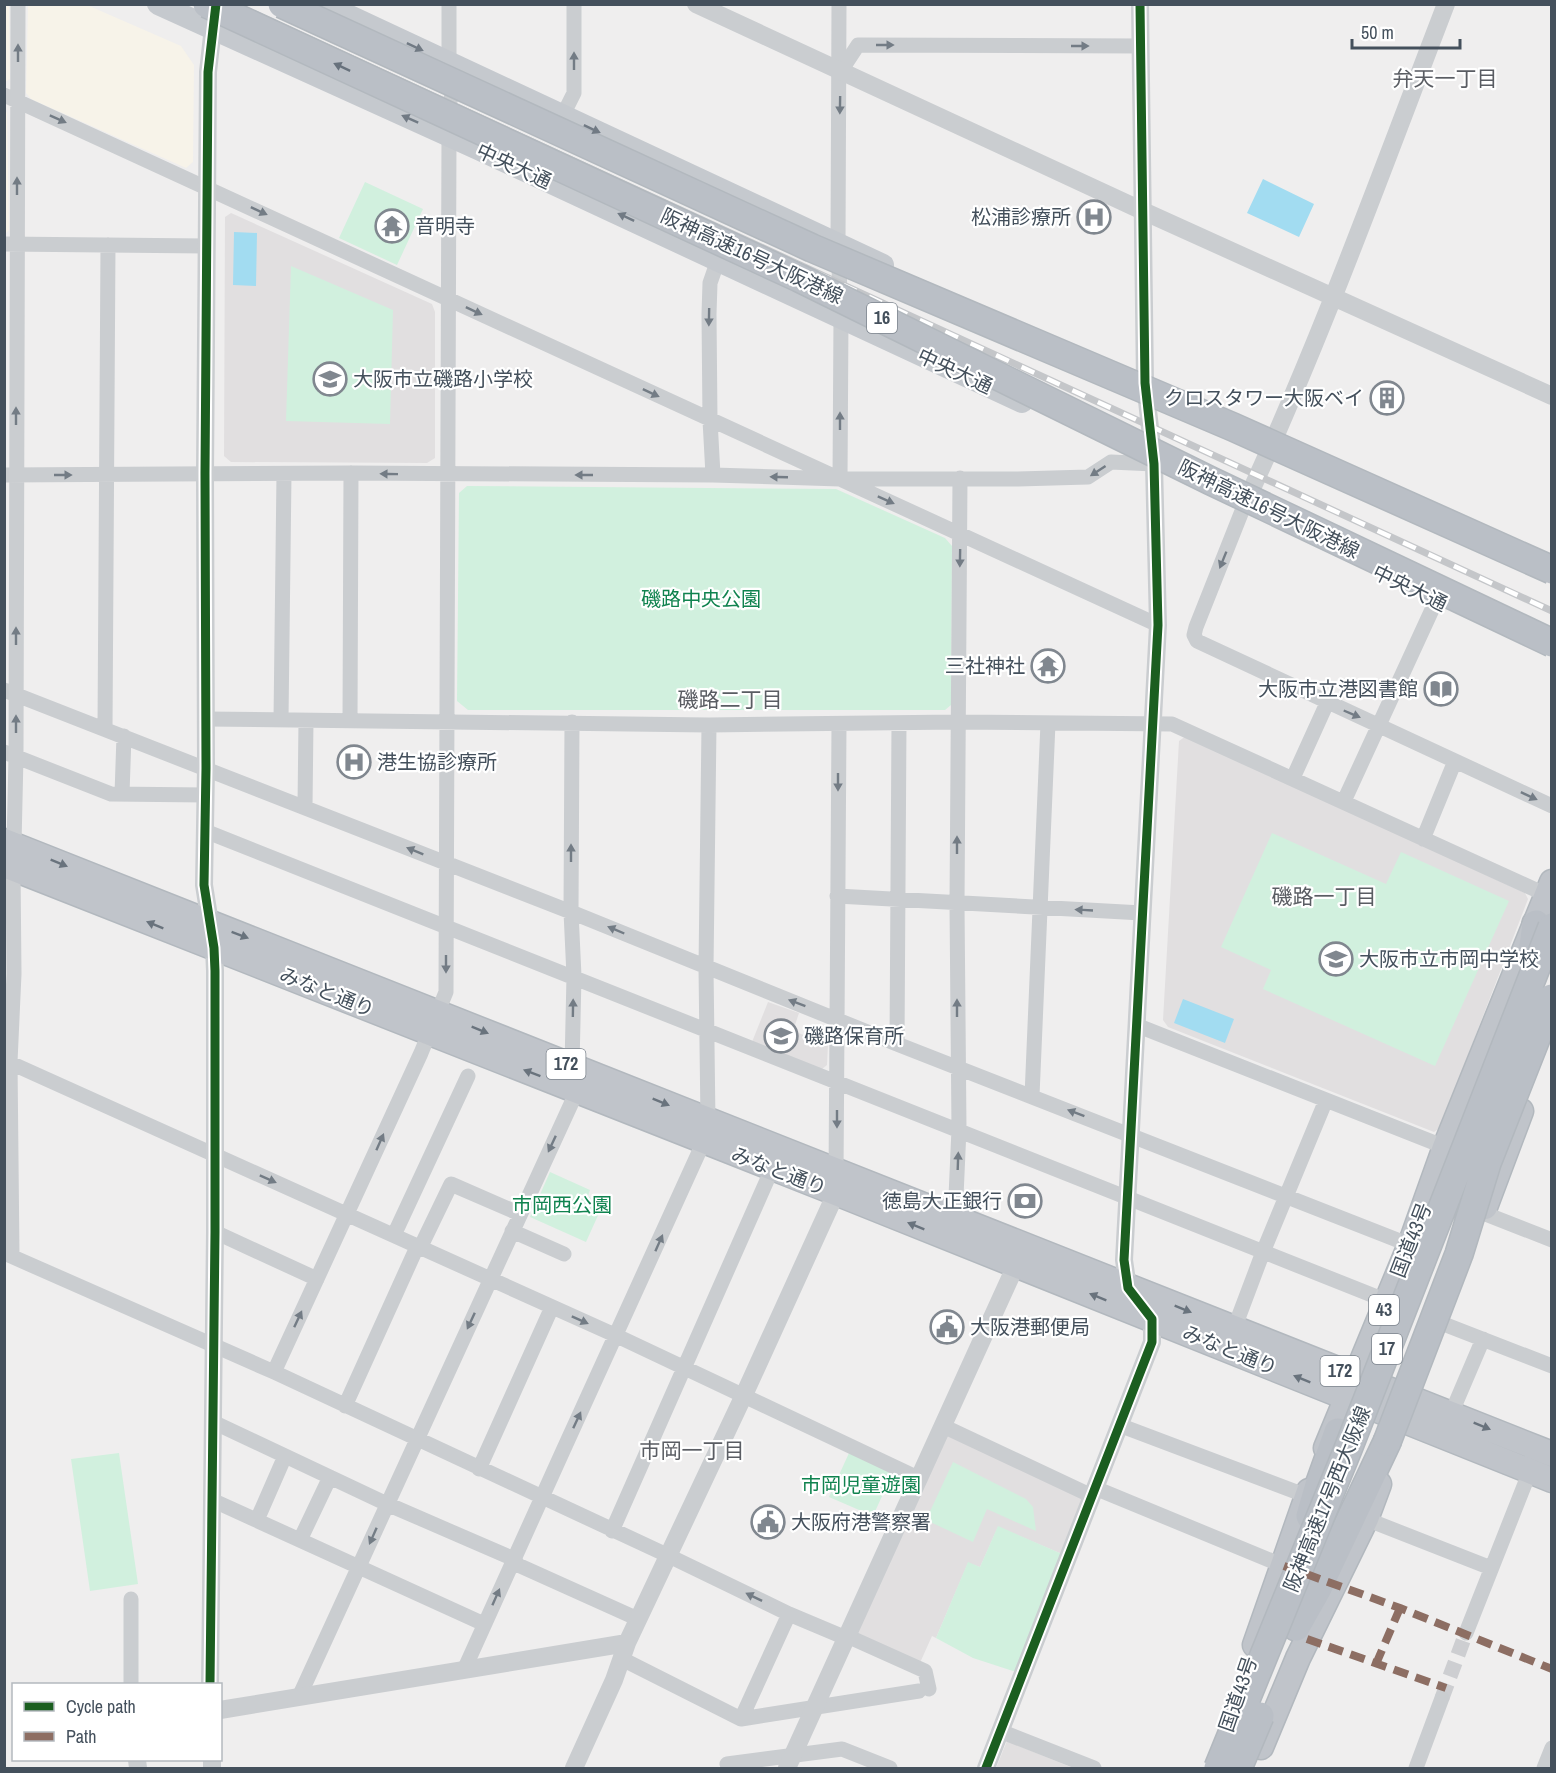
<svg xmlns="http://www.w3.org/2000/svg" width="1556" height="1773" viewBox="0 0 1556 1773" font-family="'Archivo Narrow','Noto Sans JP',sans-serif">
<rect width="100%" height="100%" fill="#efeeee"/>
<path fill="#f7f3e9" d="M5 4 9 5 10 79 5 82Z
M28 5H87L181 46 194 65 193 162 186 168 31 99 26 93Z
M4 108 7 113 9 230 5 234Z"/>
<path fill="#e1dfe0" d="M231 213 432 304 435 312V458L427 463 231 462 224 456 225 217Z
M1186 736 1525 893 1528 899 1440 1128 1434 1132 1168 1027 1163 1020 1179 741Z
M768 1002 799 1013 793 1031 828 1044 827 1065 822 1069 752 1042Z
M946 1434 1084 1498 1062 1554 998 1527 980 1567 968 1563 936 1638 932 1636 919 1665 855 1636Z
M1007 1741 1073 1768H996Z"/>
<path fill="#d1f0de" d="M365 182 423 209 397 265 339 238Z
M291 266 393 310 390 424 286 421Z
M467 486 836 489 945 538 952 546 951 705 945 710H468L457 701 459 493Z
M1272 833 1386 884 1401 852 1509 901 1435 1066 1263 989 1271 970 1221 947Z
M550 1172 590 1190 588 1196 590 1197 594 1208 600 1211 586 1242 530 1217Z
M119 1453 138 1584 90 1591 71 1459Z
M849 1453 893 1472 873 1516 829 1497Z
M953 1462 1026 1499 1033 1507 1036 1531 987 1509 973 1542 926 1520Z
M998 1526 1062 1554 1016 1672 973 1658 936 1638 968 1562 980 1567Z"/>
<path fill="#a2dcf1" d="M1263 179 1314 204 1299 237 1247 213Z
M234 232 257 233 256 286 233 285Z
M1183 999 1234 1019 1225 1043 1174 1023Z"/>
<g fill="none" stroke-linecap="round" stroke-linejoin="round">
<path stroke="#cdced1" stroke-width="15" stroke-dasharray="15 8" stroke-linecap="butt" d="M1442 1698 1466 1633"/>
<g stroke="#b2b8be" stroke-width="27">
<path id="trunk" d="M4 841 1552 1454
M4 865 836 1193 1552 1480
M1485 1207 1521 1111
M1326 1448 1410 1245 1445 1147 1552 882
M1255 1645 1309 1491
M1261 1747 1298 1658 1366 1519 1379 1484"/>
</g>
<g stroke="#b2b8be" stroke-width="30">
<path id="motorway" d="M1531 961 1536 924
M1310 1516 1319 1485 1338 1432
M1296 1627 1318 1588 1387 1442"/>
</g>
<path stroke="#cacdd0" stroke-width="15" d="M839 4 838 243 841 317 840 479
M841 71 858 45 1141 46
M4 95 1158 625
M563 115 574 93V4
M4 244 206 246
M4 475 351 473 713 475 840 479H1018L1088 477 1111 462 1154 464
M713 475 710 420 709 314 710 283 718 260
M1244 506 1196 627 1194 635 1197 641 1552 806
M4 690 571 912 897 1044 1410 1245
M206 719 709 725 957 722 1172 724 1547 895
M281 720 284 474
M350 721 351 473
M105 729 108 245
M4 752 111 794 206 795
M1293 778 1327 703
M122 794 124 736
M1344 801 1436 601
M305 807 306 721
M205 831 1387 1301
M1423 839 1455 761
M14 845 16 756 18 4
M837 896 1142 913
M1136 1025 1445 1147
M897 1044 899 723
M4 1060 617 1336 918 1478
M572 1066 574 976 571 912 572 722
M1032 1096 1048 723
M836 1177 839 724
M1483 1213 1552 1240
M955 1219 959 1129 957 904 960 478
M512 1231 564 1254
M215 1232 317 1279
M394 1235 468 1076
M4 1253 274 1372 669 1556 789 1614 846 1638
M12 1256 10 1062 14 974 13 868
M1441 1323 1552 1366
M1234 1329 1263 1252 1326 1100
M274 1372 421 1053 446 992 449 136 443 116 458 83 449 62V4
M345 1406 417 1247 423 1242 451 1184 520 1214
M1451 1414 1483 1339
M213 1422 387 1504 514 1559 518 1565 638 1619
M1119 1425 1307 1496
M943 1426 1092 1496
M479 1469 552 1307
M1095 1488 1284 1566
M212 1500 484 1624
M1366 1519 1491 1568
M257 1520 285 1456
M612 1531 772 1169
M300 1540 330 1477
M1466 1633 1530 1471
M847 1636 925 1671 929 1689
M622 1659 741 1719 919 1691
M464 1670C543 1493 624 1318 704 1141L708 1121 706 968 709 725
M131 1684V1599
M299 1697 577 1091
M741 1719 789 1614
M1000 1731 1094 1768
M727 1764 842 1749 890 1768
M1416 1768 1442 1698
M1544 1768 1552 1748"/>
<path stroke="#cacdd0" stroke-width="18" d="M696 4 1143 211 1552 396
M1244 506C1320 342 1381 173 1446 4
M210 1684 215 1232V971L214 948 204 885 206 768 205 473 208 72 214 18
M220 1710 627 1643
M137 1760 138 1768
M212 1768V1760
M574 1768 614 1680 627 1643 744 1395 836 1193
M787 1768 1016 1265
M986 1768 1152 1342V1319L1128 1288 1124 1260 1158 625 1154 464 1145 383 1140 4"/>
<path stroke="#c5c9ce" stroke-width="22" d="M158 4 478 149 1022 402
M324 4 883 265"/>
<use href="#trunk" stroke="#c0c4ca" stroke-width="24"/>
<use href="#motorway" stroke="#babfc6" stroke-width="27"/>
<g stroke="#c4c6c9" stroke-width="7">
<path id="rail" d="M233 4 1552 611"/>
</g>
<use href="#rail" stroke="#fff" stroke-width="4.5" stroke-dasharray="14" stroke-linecap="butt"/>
<g stroke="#b2b8be" stroke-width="30" stroke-linecap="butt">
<path id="motorway-bridge" d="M207 4 799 278 1211 481 1552 643
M282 4 812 248 1233 427 1552 570
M1387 1442 1459 1254 1487 1163 1552 998
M1218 1768 1348 1449 1552 927
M1238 1768 1260 1716"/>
</g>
<use href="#motorway-bridge" stroke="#babfc6" stroke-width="27"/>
<path stroke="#8d6e63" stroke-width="8" stroke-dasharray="15 8" stroke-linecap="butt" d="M1284 1566 1400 1608 1552 1669
M1307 1639 1446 1688
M1376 1664 1400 1608"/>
<g stroke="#fff" stroke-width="13">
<path id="cycleway" d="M210 1684 215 1232V971L214 948 204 885 206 768 205 473 208 72 216 4
M986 1768 1152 1342V1319L1128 1288 1124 1260 1158 625 1154 464 1145 383 1140 4"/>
</g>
<use href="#cycleway" stroke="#1b5e20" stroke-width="9"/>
</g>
<defs><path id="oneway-solid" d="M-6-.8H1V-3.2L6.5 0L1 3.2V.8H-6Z" transform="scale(1.5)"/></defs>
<g fill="#737c85">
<use href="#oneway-solid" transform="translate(885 45)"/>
<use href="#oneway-solid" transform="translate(1080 46)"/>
<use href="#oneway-solid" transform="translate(18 53) rotate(-90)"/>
<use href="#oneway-solid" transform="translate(574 61) rotate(-90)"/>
<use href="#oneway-solid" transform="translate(840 105) rotate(91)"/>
<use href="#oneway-solid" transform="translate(58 119) rotate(24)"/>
<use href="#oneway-solid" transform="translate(17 186) rotate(-90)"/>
<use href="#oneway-solid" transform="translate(259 211) rotate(25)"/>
<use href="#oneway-solid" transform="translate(474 311) rotate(25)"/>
<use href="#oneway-solid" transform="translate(709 317) rotate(91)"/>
<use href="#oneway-solid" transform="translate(651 393) rotate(25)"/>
<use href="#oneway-solid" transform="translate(16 416) rotate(-90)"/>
<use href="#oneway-solid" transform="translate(840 421) rotate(-90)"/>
<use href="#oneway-solid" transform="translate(1098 471) rotate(147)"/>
<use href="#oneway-solid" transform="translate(389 474) rotate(-179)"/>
<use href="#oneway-solid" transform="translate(63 475)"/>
<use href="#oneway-solid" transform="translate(584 475) rotate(-180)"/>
<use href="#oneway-solid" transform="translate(779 477) rotate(-178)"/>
<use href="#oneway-solid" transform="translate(886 500) rotate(24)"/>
<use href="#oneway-solid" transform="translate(960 558) rotate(91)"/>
<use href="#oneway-solid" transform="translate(1223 560) rotate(112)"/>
<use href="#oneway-solid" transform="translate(16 636) rotate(-90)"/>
<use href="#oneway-solid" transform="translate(1352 714) rotate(23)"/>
<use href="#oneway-solid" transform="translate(16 724) rotate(-90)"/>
<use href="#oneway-solid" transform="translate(838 782) rotate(90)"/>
<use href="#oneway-solid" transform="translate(1529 796) rotate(25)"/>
<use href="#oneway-solid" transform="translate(957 845) rotate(-90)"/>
<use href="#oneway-solid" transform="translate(415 851) rotate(-158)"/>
<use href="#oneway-solid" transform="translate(571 853) rotate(-90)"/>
<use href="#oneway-solid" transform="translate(1084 910) rotate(-177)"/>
<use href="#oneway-solid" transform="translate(616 930) rotate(-157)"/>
<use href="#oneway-solid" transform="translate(446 964) rotate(90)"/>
<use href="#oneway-solid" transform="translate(797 1003) rotate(-159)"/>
<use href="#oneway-solid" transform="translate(573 1008) rotate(-89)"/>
<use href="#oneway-solid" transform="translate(957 1008) rotate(-90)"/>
<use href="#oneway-solid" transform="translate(1076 1113) rotate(-159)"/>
<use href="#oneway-solid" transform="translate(837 1119) rotate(90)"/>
<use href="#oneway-solid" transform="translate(380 1142) rotate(-66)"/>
<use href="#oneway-solid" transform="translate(552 1144) rotate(115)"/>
<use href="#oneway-solid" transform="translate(958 1161) rotate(-88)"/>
<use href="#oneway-solid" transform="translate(268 1179) rotate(24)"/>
<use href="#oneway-solid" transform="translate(659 1243) rotate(-66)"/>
<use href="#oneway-solid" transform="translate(298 1319) rotate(-65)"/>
<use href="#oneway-solid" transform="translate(580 1320) rotate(24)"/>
<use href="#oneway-solid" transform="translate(471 1321) rotate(115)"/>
<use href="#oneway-solid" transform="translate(577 1420) rotate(-65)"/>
<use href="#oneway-solid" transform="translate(373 1536) rotate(114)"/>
<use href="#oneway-solid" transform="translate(496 1597) rotate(-66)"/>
<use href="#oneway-solid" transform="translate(754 1597) rotate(-154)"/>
</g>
<g fill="#717a84">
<use href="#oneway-solid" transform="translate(415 47) rotate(25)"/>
<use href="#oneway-solid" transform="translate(410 119) rotate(-156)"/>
<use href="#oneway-solid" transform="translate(592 129) rotate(25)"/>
<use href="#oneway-solid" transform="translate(626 217) rotate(-155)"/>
</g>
<use fill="#67717c" href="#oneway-solid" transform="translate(342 67) rotate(-155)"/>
<g fill="#69737d">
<use href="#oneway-solid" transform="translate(59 863) rotate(22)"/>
<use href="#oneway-solid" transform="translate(155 925) rotate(-158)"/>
<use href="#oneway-solid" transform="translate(240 935) rotate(21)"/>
<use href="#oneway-solid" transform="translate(480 1030) rotate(22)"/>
<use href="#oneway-solid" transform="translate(532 1073) rotate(-159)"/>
<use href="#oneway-solid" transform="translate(661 1102) rotate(22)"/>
<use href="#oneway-solid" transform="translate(916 1226) rotate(-158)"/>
<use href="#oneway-solid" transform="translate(1098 1297) rotate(-158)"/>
<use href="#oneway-solid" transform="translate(1183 1309) rotate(22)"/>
<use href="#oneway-solid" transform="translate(1302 1379) rotate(-158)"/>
<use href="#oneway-solid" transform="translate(1482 1426) rotate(22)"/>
</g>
<defs>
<g id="hospital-ring" transform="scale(1.725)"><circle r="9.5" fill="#fff" stroke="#80878f" stroke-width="1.5"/><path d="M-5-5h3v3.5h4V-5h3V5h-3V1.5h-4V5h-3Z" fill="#80878f"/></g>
<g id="temple-ring" transform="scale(1.725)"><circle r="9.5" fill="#fff" stroke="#80878f" stroke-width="1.5"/><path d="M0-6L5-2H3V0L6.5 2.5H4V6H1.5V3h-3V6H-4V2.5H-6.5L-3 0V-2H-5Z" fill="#80878f"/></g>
<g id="school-ring" transform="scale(1.725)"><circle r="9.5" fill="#fff" stroke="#80878f" stroke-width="1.5"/><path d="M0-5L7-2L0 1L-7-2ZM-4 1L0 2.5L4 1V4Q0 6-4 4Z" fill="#80878f"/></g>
<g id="building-ring" transform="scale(1.725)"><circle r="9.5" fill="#fff" stroke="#80878f" stroke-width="1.5"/><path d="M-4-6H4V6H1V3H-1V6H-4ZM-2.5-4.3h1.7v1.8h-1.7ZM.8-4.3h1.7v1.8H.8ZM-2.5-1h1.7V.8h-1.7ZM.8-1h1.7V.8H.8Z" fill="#80878f"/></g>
<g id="library-ring" transform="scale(1.725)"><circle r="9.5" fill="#fff" stroke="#80878f" stroke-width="1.5"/><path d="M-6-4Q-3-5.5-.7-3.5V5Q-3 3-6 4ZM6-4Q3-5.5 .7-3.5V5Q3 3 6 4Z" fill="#80878f"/></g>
<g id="bank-ring" transform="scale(1.725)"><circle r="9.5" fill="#fff" stroke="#80878f" stroke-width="1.5"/><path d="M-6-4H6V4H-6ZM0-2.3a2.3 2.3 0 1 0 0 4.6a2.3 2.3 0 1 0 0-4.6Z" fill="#80878f"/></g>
<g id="civic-ring" transform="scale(1.725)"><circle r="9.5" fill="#fff" stroke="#80878f" stroke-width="1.5"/><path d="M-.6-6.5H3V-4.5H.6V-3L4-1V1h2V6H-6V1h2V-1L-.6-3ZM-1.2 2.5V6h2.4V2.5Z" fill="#80878f"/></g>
</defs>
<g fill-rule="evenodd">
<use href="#hospital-ring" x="1094" y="217"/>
<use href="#temple-ring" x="392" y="226"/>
<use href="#school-ring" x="330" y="379"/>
<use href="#building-ring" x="1387" y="398"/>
<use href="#temple-ring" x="1048" y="666"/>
<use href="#library-ring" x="1441" y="689"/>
<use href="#hospital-ring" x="354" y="762"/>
<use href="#school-ring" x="1336" y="959"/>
<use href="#school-ring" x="781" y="1036"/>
<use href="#bank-ring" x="1025" y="1201"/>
<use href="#civic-ring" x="947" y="1327"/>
<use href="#civic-ring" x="768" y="1522"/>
</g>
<g text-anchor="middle" stroke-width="4.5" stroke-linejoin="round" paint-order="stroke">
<g fill="#fff" stroke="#7c848d" stroke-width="1.5">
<rect x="867" y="303" width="30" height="30" rx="4.5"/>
<rect x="546.5" y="1049" width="39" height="30" rx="4.5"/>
<rect x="1369" y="1295" width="30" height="30" rx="4.5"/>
<rect x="1372" y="1334" width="30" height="30" rx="4.5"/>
<rect x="1320.5" y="1356" width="39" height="30" rx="4.5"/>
</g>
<g font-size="18" font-weight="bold" fill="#44505c">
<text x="882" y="324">16</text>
<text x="566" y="1070">172</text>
<text x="1384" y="1316">43</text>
<text x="1387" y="1355">17</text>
<text x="1340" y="1377">172</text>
</g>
<g font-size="20" fill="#44505c" stroke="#fff">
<text transform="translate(514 166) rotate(25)" y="7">中央大通</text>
<text transform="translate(752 256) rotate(25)" y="7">阪神高速16号大阪港線</text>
<text transform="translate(955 371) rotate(25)" y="7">中央大通</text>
<text transform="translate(1269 509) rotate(26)" y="7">阪神高速16号大阪港線</text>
<text transform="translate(1410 588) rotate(26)" y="7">中央大通</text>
<text transform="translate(327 992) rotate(22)" y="7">みなと通り</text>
<text transform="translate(779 1171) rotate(21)" y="7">みなと通り</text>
<text transform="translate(1411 1240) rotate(-69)" y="7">国道43号</text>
<text transform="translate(1230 1350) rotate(22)" y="7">みなと通り</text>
<text transform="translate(1327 1499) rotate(-68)" y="7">阪神高速17号西大阪線</text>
<text transform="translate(1238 1694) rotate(-71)" y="7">国道43号</text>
</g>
<g font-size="20" fill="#44505c" stroke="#fff" text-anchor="start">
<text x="1071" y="224" text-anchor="end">松浦診療所</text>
<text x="415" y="233">音明寺</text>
<text x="353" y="386">大阪市立磯路小学校</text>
<text x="1364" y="405" text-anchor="end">クロスタワー大阪ベイ</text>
<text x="1025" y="673" text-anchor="end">三社神社</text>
<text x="1418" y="696" text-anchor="end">大阪市立港図書館</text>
<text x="377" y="769">港生協診療所</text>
<text x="1359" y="966">大阪市立市岡中学校</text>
<text x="804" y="1043">磯路保育所</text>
<text x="1002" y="1208" text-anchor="end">徳島大正銀行</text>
<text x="970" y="1334">大阪港郵便局</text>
<text x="791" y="1529">大阪府港警察署</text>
</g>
<g font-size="20" fill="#10834f" stroke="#fff">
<text x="701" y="606">磯路中央公園</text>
<text x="562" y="1212">市岡西公園</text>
<text x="861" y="1492">市岡児童遊園</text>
</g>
<g font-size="21" fill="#5a5d63" stroke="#fff">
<text x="1445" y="86">弁天一丁目</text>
<text x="730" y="707">磯路二丁目</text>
<text x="1324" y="904">磯路一丁目</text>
<text x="692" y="1458">市岡一丁目</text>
</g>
</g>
<rect width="1556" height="1773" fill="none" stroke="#44505c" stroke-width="12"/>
<rect x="12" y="1683" width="210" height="78" fill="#ffffff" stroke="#b4b9be" stroke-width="1.5"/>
<rect x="24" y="1702" width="30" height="9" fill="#1b5e20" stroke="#b4b9be" stroke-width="1.5"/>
<text x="66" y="1713" font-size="18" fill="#44505c">Cycle path</text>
<rect x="24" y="1732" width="30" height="9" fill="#8d6e63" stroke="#b4b9be" stroke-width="1.5"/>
<text x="66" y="1743" font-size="18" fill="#44505c">Path</text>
<path d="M1352 39v9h108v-9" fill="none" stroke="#44505c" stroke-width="3"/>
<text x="1361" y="39" font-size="18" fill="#44505c" stroke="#ffffff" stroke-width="4.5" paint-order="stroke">50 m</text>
</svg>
